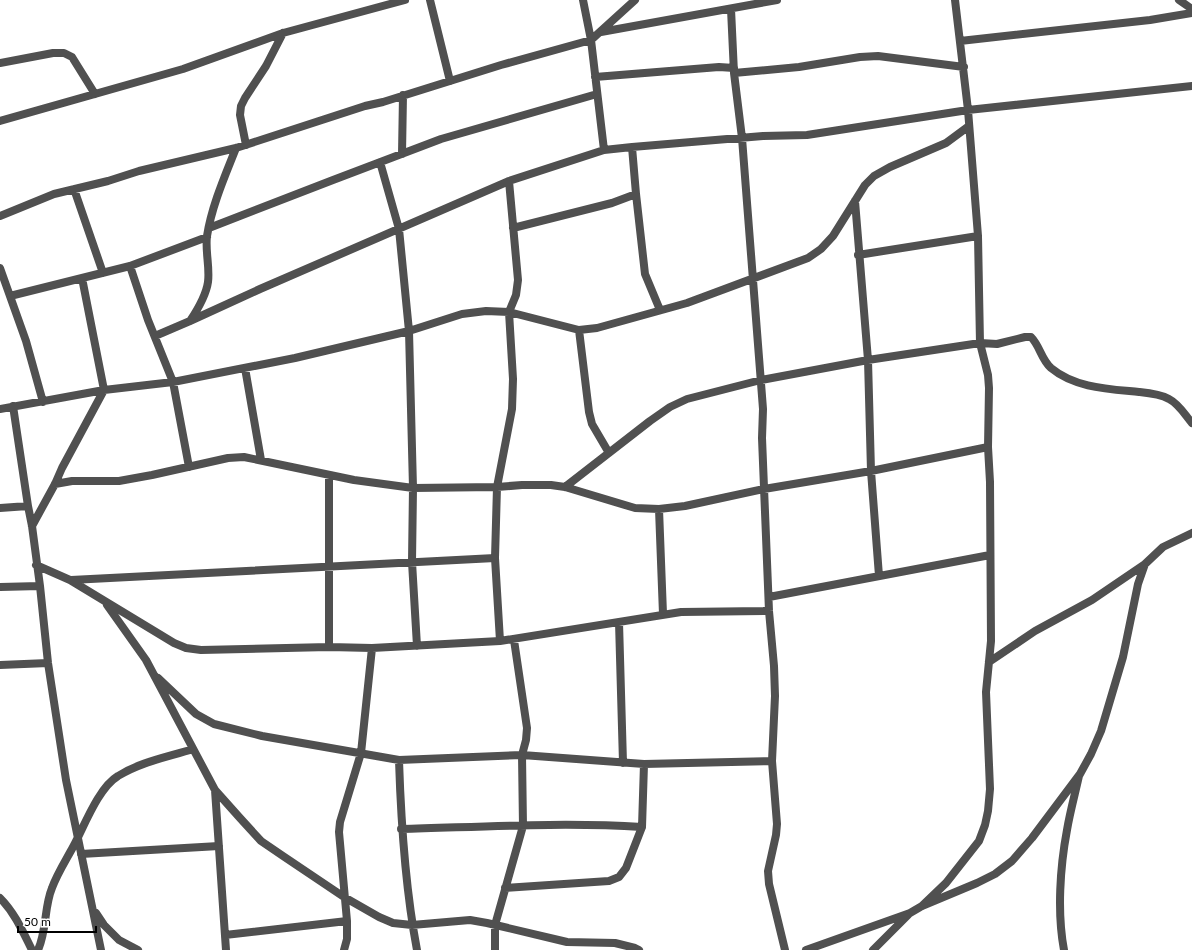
<svg xmlns="http://www.w3.org/2000/svg" width="1192" height="950" viewBox="0 0 1192 950" font-family="Lato,sans-serif">
<rect width="100%" height="100%" fill="#fff"/>
<g fill="none" stroke-linecap="round" stroke-linejoin="round">
<path stroke="#505050" stroke-width="8" d="M430 0 450 81
M583 0 591 40 604 150
M1179 0 1192 9
M731 9 734 73 742 138 763 409 762 438 769 611 774 666 775 696 772 761 777 824 776 835 768 871 769 884 785 950
M601 32 777 0
M960 41 1150 20 1192 13
M0 63 53 53H64L72 57 95 94
M734 73 799 67 860 57 878 56 964 67
M595 77 719 67 734 68
M0 121 183 69 283 33 405 0
M246 145 240 115 241 106 245 98 266 66 283 33
M632 147 636 194 645 274 660 310
M402 154 403 95
M380 162 399 229 409 331 413 488 412 562 417 646
M74 189 103 273
M855 201 868 360 871 471 879 576
M0 216 54 194 108 181 139 171 236 148 365 106 383 102 501 65 591 40 635 0
M209 228 333 180 441 139 597 94
M513 228 612 203 636 194
M858 255 978 236
M130 266 148 320 173 382 189 467
M0 268 26 341 43 402
M10 296 130 266 207 237
M190 321C198 309 206 296 208 282 210 267 205 251 207 236 212 205 225 176 236 148
M579 330 589 412 592 424 609 453
M155 336 190 321 260 289 509 181 604 150 632 147 763 136 807 135 968 110 1192 86
M245 368 261 460
M13 406 28 506
M0 409 104 390 173 382 295 358 409 331 462 314 486 311 509 312 579 330 597 328 687 303 808 258 821 249 833 236 865 185 874 176 890 167 946 143 969 126
M329 475V647
M55 484 72 481H119L152 475 228 458 244 457 354 480 413 488 497 487 522 485H551L565 487 635 508 659 509 685 506 764 489 871 471 988 447
M565 487 650 421 670 407 687 399 761 380 868 360 980 343 997 344 1025 337H1031C1040 346 1041 359 1051 368 1075 388 1109 389 1139 392 1149 393 1160 394 1169 399 1179 404 1185 415 1192 423
M0 508 28 506 32 526 40 586 48 663 66 780 101 950
M659 509 663 614
M32 526 55 484 62 468 104 390 82 278
M36 565 70 580 174 643 186 648 201 650 329 647 372 648 500 641 681 612 769 611
M71 580 495 558
M0 587 40 586
M769 597 990 555
M107 605 146 660 215 790 240 818 261 841 283 856 344 897 379 917 393 923 412 925 470 920 487 923 567 942 615 943 635 948 639 950
M619 622 623 763
M500 641 495 558 497 487 512 409 513 379 509 312 516 295 518 280 509 181
M989 662 1035 631 1092 600 1145 564
M0 665 48 663
M158 678 196 714 214 724 262 736 399 760 522 755 644 764 772 761
M399 760C401 823 405 887 417 950
M215 790 226 950
M401 829C481 827 562 822 642 827
M81 854 219 846
M505 888 609 881 619 877 626 868 642 827 644 764
M0 898C15 913 23 932 32 950
M922 906 946 883 979 841 985 825 988 811 990 789 986 692 991 641 990 482 988 447 989 388 988 375 980 343 978 236 968 110 955 0
M96 913 104 925 119 940 138 950
M225 935 347 921
M38 950C47 930 44 907 52 888 57 874 66 860 73 847 84 827 98 788 118 776 140 762 168 757 193 749
M344 950 347 939V921L339 832 340 822 361 753 372 648
M495 950V925L523 826 522 755 526 740 527 728 514 640
M806 950 910 913 922 906 977 883 995 874 1012 861 1032 838 1080 774 1091 754 1101 731 1123 657 1138 584 1145 564 1163 547 1192 533
M873 950 908 915
M1064 950C1057 913 1060 867 1067 830 1070 812 1075 794 1079 776"/>
</g>
<path d="M18 926v6h78v-6" fill="none" stroke="#000000" stroke-width="2"/>
<text x="24" y="926" font-size="12" fill="#000000" stroke="#ffffff" stroke-width="3" paint-order="stroke">50 m</text>
</svg>
